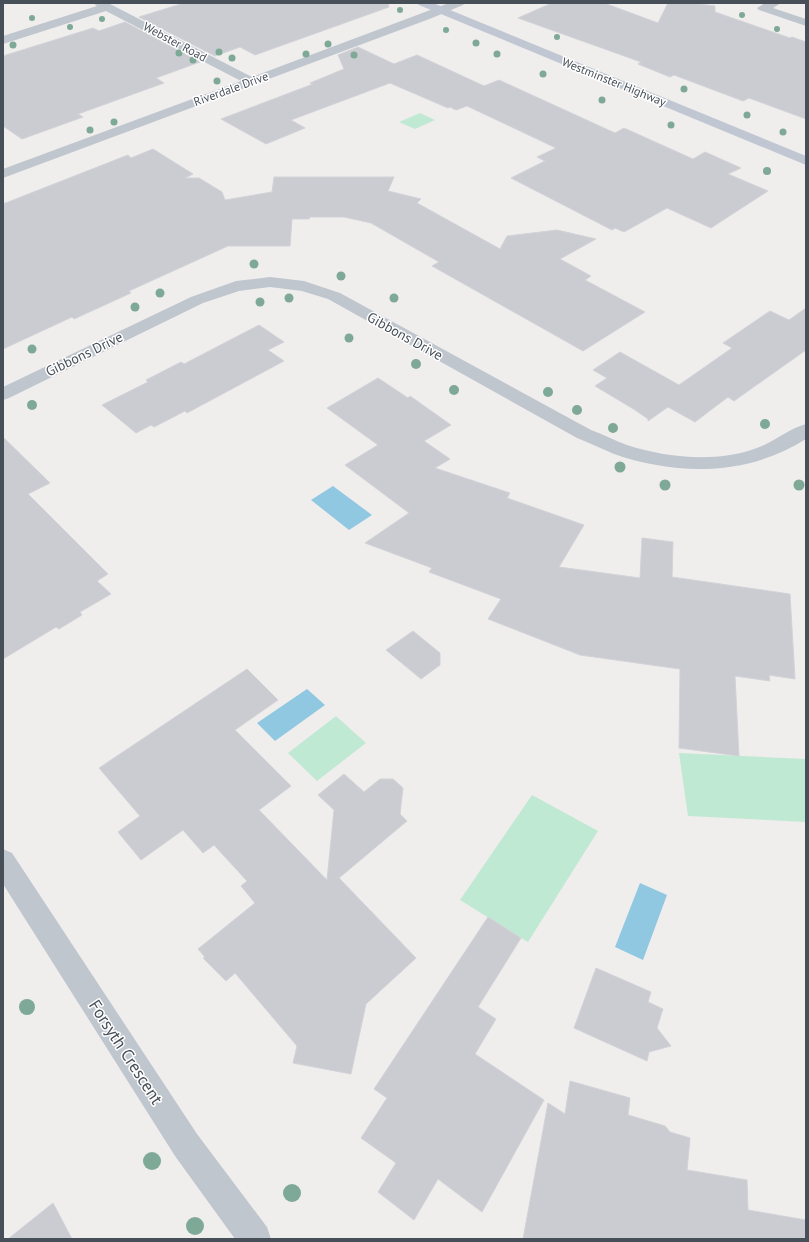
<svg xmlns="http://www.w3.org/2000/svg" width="809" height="1242" viewBox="0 0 809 1242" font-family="'PT Sans',sans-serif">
<rect width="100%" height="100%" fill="#f0eded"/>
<path fill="#c0e9d4" d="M420 113 435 120 415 129 399 122Z
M336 716 366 743 317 781 288 753Z
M679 753 806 759V822L688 816Z
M532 795 598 831 528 942 460 900Z"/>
<path fill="#91c8e1" d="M333 486 372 515 349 530 311 500Z
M307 689 325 705 275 741 257 723Z
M640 883 667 895 643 960 615 947Z"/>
<path fill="#caccd1" stroke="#d2d3d8" d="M184 3H388L389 7 255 55 240 47 215 56 139 17Z
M552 3H604L658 23 668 3H690L715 6V12L790 38 792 37 806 42V119L749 98 743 101 674 75 670 77 638 64 641 62 518 18Z
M125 22 200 62 156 78 164 83 78 114 83 117 22 139 3 126V56L93 28 99 31Z
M358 47 394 64 417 55 484 86 499 80 615 133 624 128 693 159 705 152 741 168 728 174 768 191 711 228 667 208 624 232 615 228 612 230 511 178 545 161 537 157 556 148 467 106 456 110 450 107 448 108 390 83 291 120 305 128 266 144 221 119 313 84 310 83 344 69 338 55Z
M153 149 193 174 185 178H199L222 192 225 200 272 192 274 177H394L388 191 421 199 417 203 500 249 507 236 557 230 596 239 560 259 591 276 585 280 645 312 583 351 432 266 439 262 371 223 344 217H310L309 219H292L290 246H228L129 291 131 293 74 319 72 317 3 349V204L128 155 131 158Z
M806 308V350L734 401 728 397 695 422 668 407 648 421V419L635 410 595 386 607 378 593 370 620 352 679 385 732 348 723 343 770 311 789 320Z
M259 325 284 342 268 350 284 361 187 413 185 411 154 427 151 425 136 433 102 405 148 382 146 380 181 362 184 364Z
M378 378 408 398 410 396 451 425 424 441 450 459 435 468 510 493 507 498 584 525 559 567 640 578 642 538 673 542 672 577 790 594 795 679 769 675 770 681 735 676 739 756 679 748 680 669 580 655 488 619 501 599 429 572 432 568 365 543 409 513 345 465 378 445 327 408Z
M3 437 50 483 28 494 108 574 97 581 111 594 80 612 82 615 59 629 56 627 3 659Z
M413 631 440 653V665L421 679 386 650Z
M247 669 278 700 235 730 291 786 259 810 327 880 334 810 318 795 344 774 364 792 380 779H393L403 788 400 814 407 821 339 878 416 958 366 1004 351 1074 293 1063 297 1046 235 973 226 981 203 958 205 957 198 949 255 903 241 886 247 881 214 845 203 853 183 830 141 860 118 832 140 816 99 768Z
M488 917 521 938 478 1007 496 1019 475 1054 544 1100 482 1212 438 1179 414 1220 378 1192 396 1163 361 1138 387 1098 374 1089Z
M596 968 651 992 648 1002 663 1009 657 1028 671 1046 649 1052 647 1061 574 1028Z
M570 1081 630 1098 628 1115 665 1126 670 1132 690 1138 687 1170 747 1180 748 1210 806 1220V1239H523L548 1103 565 1114Z
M53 1203 72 1239H8Z"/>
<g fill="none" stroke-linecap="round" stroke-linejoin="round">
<path fill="#bfc6ce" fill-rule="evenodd" d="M93 3H108L252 77 449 3H465L463 5 432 18 3 178V169L241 81 106 11 3 44V36L97 6Z
M765 3H781L773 8 806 19V26L759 10 757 8Z
M270 277 304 281 340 293 591 430C603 434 615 441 627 445 667 458 717 463 757 448 774 442 790 428 806 424V439C748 476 678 476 614 454 602 449 590 443 577 438L328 299 302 291 270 287 239 291 203 303 9 398 3 400V387L191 297 236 281Z
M3 849 12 853 197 1134 267 1227 271 1239H235L175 1156 3 884Z"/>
<path fill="#c0c7d2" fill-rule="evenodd" d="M417 3H433L806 156V165L419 5Z"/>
</g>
<g fill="#7ea997">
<circle cx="400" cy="10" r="3"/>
<circle cx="742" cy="15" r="3"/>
<circle cx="32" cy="18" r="3"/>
<circle cx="102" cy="19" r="3"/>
<circle cx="70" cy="27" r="3"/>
<circle cx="777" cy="29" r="3"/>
<circle cx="446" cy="30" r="3"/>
<circle cx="557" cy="37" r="3"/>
<circle cx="476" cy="43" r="3.5"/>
<circle cx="328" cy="44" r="3.5"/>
<circle cx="13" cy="45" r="3.5"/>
<circle cx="219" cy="52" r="3.5"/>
<circle cx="179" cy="53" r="3.5"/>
<circle cx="306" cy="54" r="3.5"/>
<circle cx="497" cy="54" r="3.5"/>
<circle cx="354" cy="55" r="3.5"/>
<circle cx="232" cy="58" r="3.5"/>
<circle cx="193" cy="60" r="3.5"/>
<circle cx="543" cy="74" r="3.5"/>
<circle cx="217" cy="81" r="3.5"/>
<circle cx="684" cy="89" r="3.5"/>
<circle cx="602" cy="100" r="3.5"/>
<circle cx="747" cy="115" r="3.5"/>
<circle cx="114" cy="122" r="3.5"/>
<circle cx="671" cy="125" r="3.5"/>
<circle cx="90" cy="130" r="3.5"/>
<circle cx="783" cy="132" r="3.5"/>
<circle cx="767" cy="171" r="4"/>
<circle cx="254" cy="264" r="4.5"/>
<circle cx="341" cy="276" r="4.5"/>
<circle cx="160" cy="293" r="4.5"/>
<circle cx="289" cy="298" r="4.5"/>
<circle cx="394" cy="298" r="4.5"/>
<circle cx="260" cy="302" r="4.5"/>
<circle cx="135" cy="307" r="4.5"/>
<circle cx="349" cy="338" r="4.5"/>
<circle cx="32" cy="349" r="4.5"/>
<circle cx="416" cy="364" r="5"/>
<circle cx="454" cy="390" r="5"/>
<circle cx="548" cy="392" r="5"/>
<circle cx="32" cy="405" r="5"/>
<circle cx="577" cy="410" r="5"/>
<circle cx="765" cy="424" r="5"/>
<circle cx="613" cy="428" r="5"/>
<circle cx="620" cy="467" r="5.5"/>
<circle cx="665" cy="485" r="5.5"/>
<circle cx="799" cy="485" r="5.5"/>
<circle cx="27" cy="1007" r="8"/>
<circle cx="152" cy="1161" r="9"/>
<circle cx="292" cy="1193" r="9"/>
<circle cx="195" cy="1226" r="9"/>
</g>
<g text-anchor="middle" stroke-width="3" stroke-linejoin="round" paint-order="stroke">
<g font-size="12" fill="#474f58" stroke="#fff">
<text transform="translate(175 42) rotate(28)" y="4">Webster Road</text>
<text transform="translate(614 82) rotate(22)" y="4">Westminster Highway</text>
<text transform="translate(231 89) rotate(-20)" y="4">Riverdale Drive</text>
</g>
<g font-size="14" fill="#474f58" stroke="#fff">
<text transform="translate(405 336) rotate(29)" y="5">Gibbons Drive</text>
<text transform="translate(84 354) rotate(-26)" y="5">Gibbons Drive</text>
</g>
<g font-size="17" fill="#474f58" stroke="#fff">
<text transform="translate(126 1052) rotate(57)" y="6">Forsyth Crescent</text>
</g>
</g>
<rect width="809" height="1242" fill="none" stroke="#474f58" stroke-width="8"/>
</svg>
